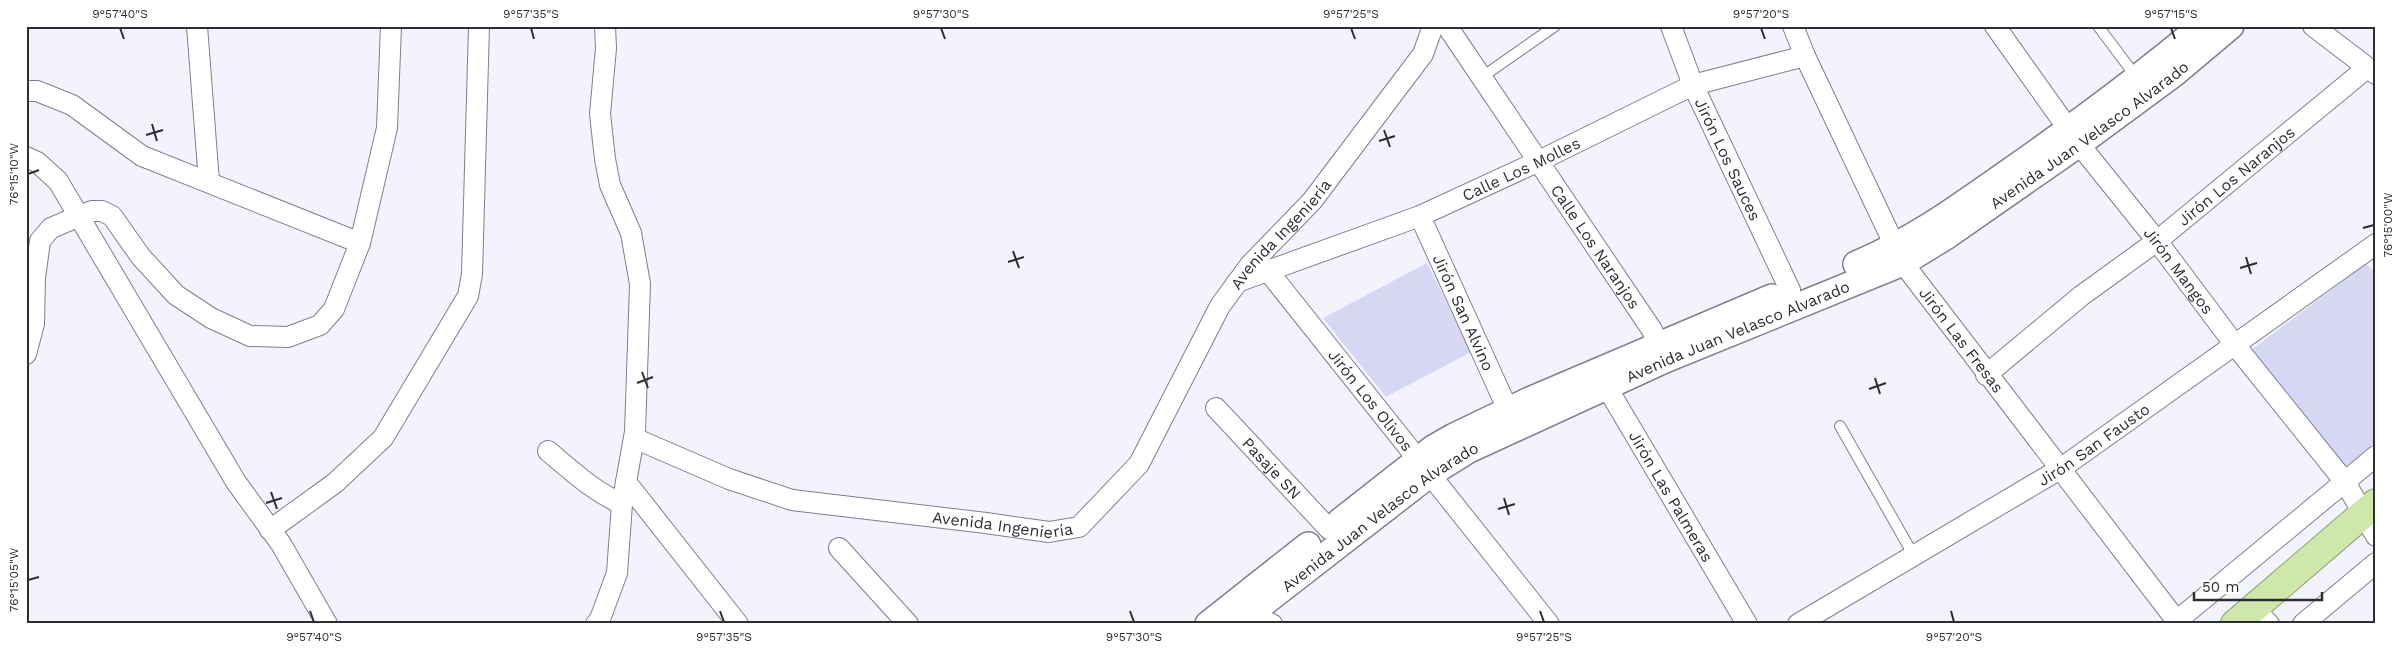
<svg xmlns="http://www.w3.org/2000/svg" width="2402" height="650" viewBox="0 0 2402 650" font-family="'Work Sans',sans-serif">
<rect width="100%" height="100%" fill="#f3f3fd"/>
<path fill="#d7d7f3" d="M1427 263 1471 352 1386 397 1323 318Z
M2366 264 2376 273V442L2345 467 2251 350Z"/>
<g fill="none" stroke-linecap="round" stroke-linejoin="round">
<g stroke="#7f7f8f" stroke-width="12">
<path id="service" d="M2098 26 2137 78
M1482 77 1555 26
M1840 426 1914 556"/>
</g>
<g stroke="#7f7f8f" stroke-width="22">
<g id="minor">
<path d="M197 26 209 182"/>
<path id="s1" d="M1447 26 1652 330 1658 344"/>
<path id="s2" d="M1671 26 1693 85 1790 290"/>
<path id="s3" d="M1793 26 1805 56 1903 263 2179 624"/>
<path id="s4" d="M1995 26 2079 144 2157 241 2235 345 2345 482 2376 536"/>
<path d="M2313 26 2376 74"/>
<path d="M26 91H37L72 105 142 156 360 243 334 309 320 325 288 337 250 336 211 318 176 295 141 257 112 216 102 211H92L51 228 40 241 35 278 34 324 26 354"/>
<path d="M26 157 37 162 58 181 236 482 281 544 327 624"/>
<path id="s5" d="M1420 216 1508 410"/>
<path d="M360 243 387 128 391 26"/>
<path id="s6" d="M1268 271 1549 624"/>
<path id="s7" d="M1237 282 1420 216 1539 161 1693 85 1805 56"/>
<path id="s8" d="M1599 374 1747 624"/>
<path id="s9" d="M1986 375 2081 296 2157 241 2367 68"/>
<path id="s10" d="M1216 408 1329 529"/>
<path id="s11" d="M634 438 729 479 792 500 986 523 1049 532 1079 527 1139 464 1220 306 1250 265 1312 201 1423 54 1433 26"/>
<path d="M548 451C572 471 593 491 622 504"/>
<path d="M626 482 738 624"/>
<path d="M270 530 335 483 383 438 468 296 472 274 479 26"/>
<path d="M839 548 908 624"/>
<path d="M2254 609 2269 624"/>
<path d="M1248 615 1272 624"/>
<path d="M596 624 600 619 617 573 622 504 635 432 640 284 631 233 610 185 605 159 600 114 606 48 605 26"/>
<path id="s12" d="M1798 624 2060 469 2376 244"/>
<path d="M2173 624 2376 456"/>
<path d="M2303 624 2376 563"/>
</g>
</g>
<g stroke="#7f7f8f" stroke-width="28">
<g id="tertiary">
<path d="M1856 264C1916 239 1961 205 2014 168 2078 123 2141 77 2201 26"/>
<path d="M1340 521 1433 448 1454 436 1527 401 1772 297"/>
<path d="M1208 624 1308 545"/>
<path id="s13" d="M1237 624 1429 475 1469 450 1665 360 1903 263 1947 236 2079 144 2174 74 2231 26"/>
</g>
</g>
<g stroke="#8ea271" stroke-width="30">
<path id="trunk" d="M2235 624 2376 503"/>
</g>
<use href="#service" stroke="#fff" stroke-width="10"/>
<use href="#minor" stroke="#fff" stroke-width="20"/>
<use href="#tertiary" stroke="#fff" stroke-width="25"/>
<use href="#trunk" stroke="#cfe7a8" stroke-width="28"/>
</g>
<path fill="none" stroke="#2d2d34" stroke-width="2" d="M120 28 124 39M531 28 534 39M941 28 945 39M1351 28 1355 39M1761 28 1765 39M2171 28 2175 39M152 124 157 141M1384 130 1390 147M146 135 163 130M1379 141 1395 136M28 174 39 170M2363 228 2374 225M1013 251 1019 268M2246 257 2251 274M1008 262 1024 257M2240 268 2257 263M642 372 648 388M1875 378 1880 394M637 383 653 377M1869 389 1886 383M271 492 277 509M1504 498 1509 515M266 503 282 498M1498 509 1515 504M28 580 39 577M310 611 314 622M720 611 724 622M1130 611 1134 622M1540 611 1544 622M1951 611 1954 622"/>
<g text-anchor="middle" stroke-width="5" stroke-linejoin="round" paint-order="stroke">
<g font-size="16" fill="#2d2d34" stroke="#fff">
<text dy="6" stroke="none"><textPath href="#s13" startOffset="989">Avenida Juan Velasco Alvarado</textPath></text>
<text dy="6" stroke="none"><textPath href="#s2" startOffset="145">Jirón Los Sauces</textPath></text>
<text dy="6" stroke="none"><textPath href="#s7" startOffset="306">Calle Los Molles</textPath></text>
<text dy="6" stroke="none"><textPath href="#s9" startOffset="320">Jirón Los Naranjos</textPath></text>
<text dy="6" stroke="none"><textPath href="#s11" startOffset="818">Avenida Ingeniería</textPath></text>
<text dy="6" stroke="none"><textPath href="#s1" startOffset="266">Calle Los Naranjos</textPath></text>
<text dy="6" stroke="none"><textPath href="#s4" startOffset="306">Jirón Mangos</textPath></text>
<text dy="6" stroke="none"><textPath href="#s5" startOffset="106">Jirón San Alvino</textPath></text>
<text dy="6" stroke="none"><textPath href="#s13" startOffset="584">Avenida Juan Velasco Alvarado</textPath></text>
<text dy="6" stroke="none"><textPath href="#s3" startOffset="358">Jirón Las Fresas</textPath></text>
<text dy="6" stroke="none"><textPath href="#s6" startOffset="165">Jirón Los Olivos</textPath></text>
<text dy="6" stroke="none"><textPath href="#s12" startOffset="346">Jirón San Fausto</textPath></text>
<text dy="6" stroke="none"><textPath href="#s10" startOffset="82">Pasaje SN</textPath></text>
<text dy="6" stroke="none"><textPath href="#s8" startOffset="142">Jirón Las Palmeras</textPath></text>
<text dy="6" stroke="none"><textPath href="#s13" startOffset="179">Avenida Juan Velasco Alvarado</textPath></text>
<text dy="6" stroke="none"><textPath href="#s11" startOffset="382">Avenida Ingeniería</textPath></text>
</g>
</g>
<rect width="2402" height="650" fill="none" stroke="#ffffff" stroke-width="55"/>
<path d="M2194 592v8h128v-8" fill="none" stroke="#2d2d34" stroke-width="2.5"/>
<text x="2202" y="592" font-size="15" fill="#2d2d34" stroke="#ffffff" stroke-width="4" paint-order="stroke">50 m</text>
<rect x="28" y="28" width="2346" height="594" fill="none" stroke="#2d2d34" stroke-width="2"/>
<g font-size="12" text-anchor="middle" fill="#2d2d34">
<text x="120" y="18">9°57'40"S</text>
<text x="531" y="18">9°57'35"S</text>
<text x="941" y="18">9°57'30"S</text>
<text x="1351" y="18">9°57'25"S</text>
<text x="1761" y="18">9°57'20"S</text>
<text x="2171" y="18">9°57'15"S</text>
<text transform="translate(14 174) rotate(-90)" y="4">76°15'10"W</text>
<text transform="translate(2388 225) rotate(-90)" y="4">76°15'00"W</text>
<text transform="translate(14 580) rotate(-90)" y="4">76°15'05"W</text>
<text x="314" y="641">9°57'40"S</text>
<text x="724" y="641">9°57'35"S</text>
<text x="1134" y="641">9°57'30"S</text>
<text x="1544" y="641">9°57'25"S</text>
<text x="1954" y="641">9°57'20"S</text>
</g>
</svg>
